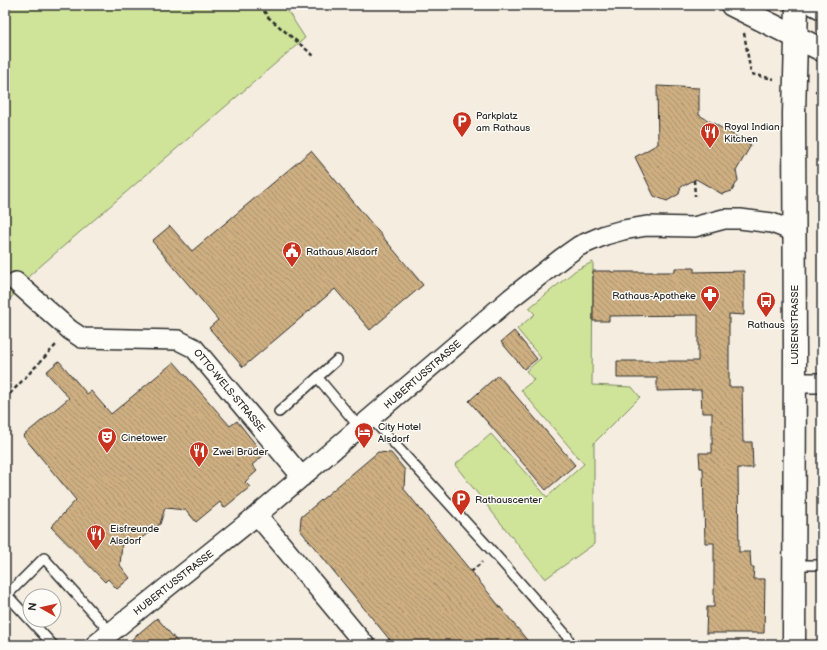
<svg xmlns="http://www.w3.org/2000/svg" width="827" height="650" viewBox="0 0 827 650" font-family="'Balsamiq Sans',sans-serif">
<defs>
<pattern id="building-back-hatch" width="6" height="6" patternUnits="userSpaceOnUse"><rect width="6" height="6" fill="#ceaf82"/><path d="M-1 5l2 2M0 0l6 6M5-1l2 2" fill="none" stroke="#a78f6b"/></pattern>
</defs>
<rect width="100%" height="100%" fill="#f4ede0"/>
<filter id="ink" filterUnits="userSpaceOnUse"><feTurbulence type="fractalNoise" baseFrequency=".025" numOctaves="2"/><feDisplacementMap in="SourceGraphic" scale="8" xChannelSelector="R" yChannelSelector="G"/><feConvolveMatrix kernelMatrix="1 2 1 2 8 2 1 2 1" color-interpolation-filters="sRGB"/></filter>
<g filter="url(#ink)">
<path fill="#cfe499" stroke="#7d8862" d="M5 5H284L305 38 30 275 5 305Z
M593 262 592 385 632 387 640 397 594 443V544L545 579 455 465 491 434 547 497 584 464 521 390 534 380 526 371 541 358 517 329 535 314 529 308 576 270Z"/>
<path fill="url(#building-back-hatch)" stroke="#2b2b2b" d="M657 86 699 88V115L751 145 736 171 738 180 732 191 722 194 696 179 681 187 679 194 667 201 654 196 635 157 658 144Z
M311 151 423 285 370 330 335 289 243 367 209 328 218 320 152 241 170 226 192 251Z
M675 268H694V272L744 271V315L729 314V387H742L743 442H752L753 468H738L739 552H750L751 567H754L753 579H765L764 633H706L707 607H714V543H705L703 468H700L699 453H712V413H702L701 390 657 391V378H617V361H698V315L609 316V321H593V271H611V272H675Z
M514 331 537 359 524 369 501 342Z
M59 361 87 394 91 391 111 414 174 362 230 426 237 421 264 455 252 465 257 471 245 482 250 487 224 508 220 502 196 522 186 510 165 508 160 524 139 540 122 544 120 565 130 578 117 589 108 579 105 582 51 527 76 500 23 436 69 398 46 372Z
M498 375 575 465 546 490 469 401Z
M378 452 391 453 405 470 404 489 531 645H394L300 530 301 517Z
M157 618 180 645H125Z"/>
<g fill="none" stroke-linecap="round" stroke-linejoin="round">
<g stroke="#2b2b2b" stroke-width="12">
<path id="service" d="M318 378 360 428
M279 412 337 360
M371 418 493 552 567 636 571 645
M793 565H822
M53 645 7 595 44 558 110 632"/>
</g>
<g stroke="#2b2b2b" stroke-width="22">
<path id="minor" d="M16 282 70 330 82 338 178 340 194 348 302 477
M795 383H822
M257 515 365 645
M95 645 257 515 511 298 562 258 579 246 605 235 623 230 647 226 694 227 724 219H740L772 223 795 232"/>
</g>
<g stroke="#2b2b2b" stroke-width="25">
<path id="secondary" d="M794 645 795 351 794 113 797 5"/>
</g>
<g stroke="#2b2b2b" stroke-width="25">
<path id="primary" d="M732 5 822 50
M816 5 822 8"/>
</g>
<path stroke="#2b2b2b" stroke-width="2.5" stroke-dasharray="4 3" stroke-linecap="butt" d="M260 5 268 17 314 56
M744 33 751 74 774 79
M815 91 822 94
M694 180 695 196
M5 399 57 344
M471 572 482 562
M383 645 390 639"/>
<use href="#service" stroke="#fdfcf7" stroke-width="9"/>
<use href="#minor" stroke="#fdfcf7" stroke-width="19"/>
<use href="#secondary" stroke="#fdfcf7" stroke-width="22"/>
<use href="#primary" stroke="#fdfcf7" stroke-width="22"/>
</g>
</g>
<defs>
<g id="parking-pin" transform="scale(1)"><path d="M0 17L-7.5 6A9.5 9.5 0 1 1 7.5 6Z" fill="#c8321e" stroke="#fdfcf7"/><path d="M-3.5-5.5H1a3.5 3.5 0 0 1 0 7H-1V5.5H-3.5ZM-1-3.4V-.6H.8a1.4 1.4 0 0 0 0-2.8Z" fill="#fff"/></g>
<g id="restaurant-pin" transform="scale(1)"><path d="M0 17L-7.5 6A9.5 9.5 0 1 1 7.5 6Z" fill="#c8321e" stroke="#fdfcf7"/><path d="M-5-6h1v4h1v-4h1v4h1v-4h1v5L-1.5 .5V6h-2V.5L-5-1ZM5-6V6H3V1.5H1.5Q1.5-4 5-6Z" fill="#fff"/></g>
<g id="civic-pin" transform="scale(1)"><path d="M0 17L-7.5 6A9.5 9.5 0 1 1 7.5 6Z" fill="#c8321e" stroke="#fdfcf7"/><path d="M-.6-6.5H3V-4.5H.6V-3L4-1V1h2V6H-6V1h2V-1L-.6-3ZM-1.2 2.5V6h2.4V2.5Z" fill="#fff"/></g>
<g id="pharmacy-pin" transform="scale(1)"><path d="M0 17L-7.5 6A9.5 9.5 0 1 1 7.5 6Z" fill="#c8321e" stroke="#fdfcf7"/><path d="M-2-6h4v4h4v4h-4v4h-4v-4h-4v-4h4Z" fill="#fff"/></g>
<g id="bus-pin" transform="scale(1)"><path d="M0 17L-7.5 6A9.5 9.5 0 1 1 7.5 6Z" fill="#c8321e" stroke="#fdfcf7"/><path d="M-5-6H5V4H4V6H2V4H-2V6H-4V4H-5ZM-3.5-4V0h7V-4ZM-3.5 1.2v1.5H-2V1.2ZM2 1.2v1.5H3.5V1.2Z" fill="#fff"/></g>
<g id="hotel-pin" transform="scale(1)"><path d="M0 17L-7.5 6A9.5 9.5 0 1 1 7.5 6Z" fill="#c8321e" stroke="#fdfcf7"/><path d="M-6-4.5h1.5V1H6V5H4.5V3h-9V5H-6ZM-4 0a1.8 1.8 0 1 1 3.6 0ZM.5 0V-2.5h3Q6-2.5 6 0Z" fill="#fff"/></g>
<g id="theatre-pin" transform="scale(1)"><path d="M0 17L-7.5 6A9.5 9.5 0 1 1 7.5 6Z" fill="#c8321e" stroke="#fdfcf7"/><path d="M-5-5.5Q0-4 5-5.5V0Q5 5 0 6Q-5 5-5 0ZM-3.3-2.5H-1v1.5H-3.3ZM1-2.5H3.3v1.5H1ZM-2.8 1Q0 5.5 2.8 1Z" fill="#fff"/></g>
</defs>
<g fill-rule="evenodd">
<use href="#parking-pin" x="462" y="121"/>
<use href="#restaurant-pin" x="710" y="132"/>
<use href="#civic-pin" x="292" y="251"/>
<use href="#pharmacy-pin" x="710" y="295"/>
<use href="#bus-pin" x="766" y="301"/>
<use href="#hotel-pin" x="364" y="432"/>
<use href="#theatre-pin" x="107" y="437"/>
<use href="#restaurant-pin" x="199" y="451"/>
<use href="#parking-pin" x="461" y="499"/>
<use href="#restaurant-pin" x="96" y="534"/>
</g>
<g text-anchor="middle" stroke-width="3" stroke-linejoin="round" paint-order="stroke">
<g font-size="10" fill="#2b2b2b" stroke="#fdfcf7" text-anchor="start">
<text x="476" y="119">Parkplatz<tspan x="476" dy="12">am Rathaus</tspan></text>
<text x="724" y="130">Royal Indian<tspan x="724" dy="12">Kitchen</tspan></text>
<text x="306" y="255">Rathaus Alsdorf</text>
<text x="696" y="299" text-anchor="end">Rathaus-Apotheke</text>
<text x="766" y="328" text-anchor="middle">Rathaus</text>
<text x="378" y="430">City Hotel<tspan x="378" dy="12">Alsdorf</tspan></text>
<text x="121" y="441">Cinetower</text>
<text x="213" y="455">Zwei Brüder</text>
<text x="475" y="503">Rathauscenter</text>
<text x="110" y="532">Eisfreunde<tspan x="110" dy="12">Alsdorf</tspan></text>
</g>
<g font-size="10" fill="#2b2b2b" stroke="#fdfcf7">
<text transform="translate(794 325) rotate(-90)" y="4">LUISENSTRASSE</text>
<text transform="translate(422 374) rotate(-41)" y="4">HUBERTUSSTRASSE</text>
<text transform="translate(230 390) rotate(50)" y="4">OTTO-WELS-STRASSE</text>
<text transform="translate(173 582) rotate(-38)" y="4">HUBERTUSSTRASSE</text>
</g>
</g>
<rect width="827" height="650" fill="none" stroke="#fdfcf7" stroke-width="20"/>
<rect x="10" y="10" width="807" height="630" fill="none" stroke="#2b2b2b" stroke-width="1.5" filter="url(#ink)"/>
<g transform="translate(42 608) rotate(278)"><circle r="19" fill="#fdfcf7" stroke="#a9a8a5"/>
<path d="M0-3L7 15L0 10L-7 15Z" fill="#c8321e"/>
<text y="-6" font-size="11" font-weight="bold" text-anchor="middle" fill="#2b2b2b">N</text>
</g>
</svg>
